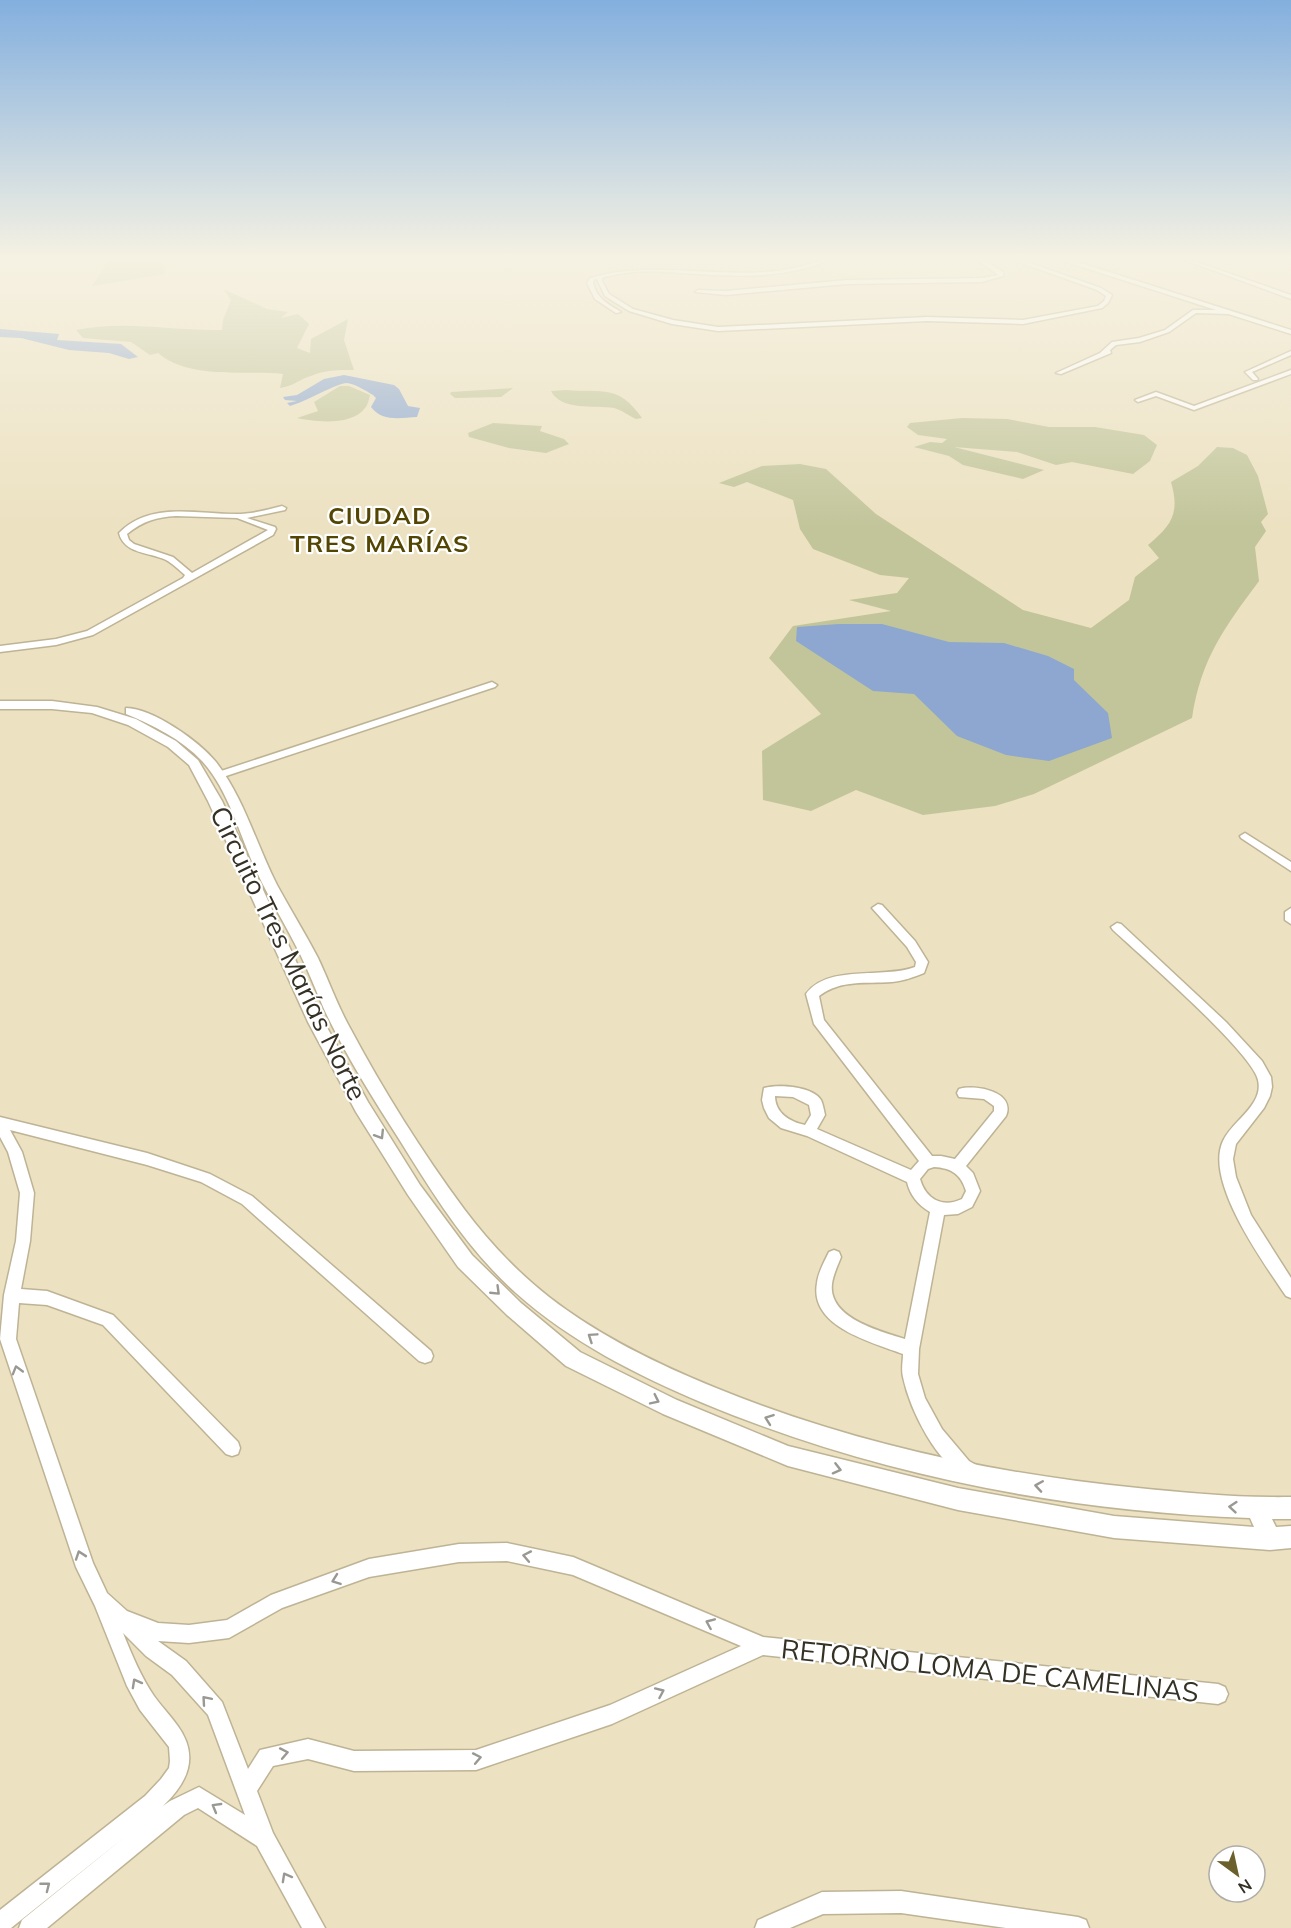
<svg xmlns="http://www.w3.org/2000/svg" width="1291" height="1928" font-family="Mulish,sans-serif">
	<rect width="100%" height="100%" fill="#ece1c1"/>
	<path fill="#c2c59a" d="M111 258H161L165 274 92 286Z
		M223 289 267 309 288 312 281 318 298 314 309 324 297 348 310 353 311 339 348 319 344 340 354 370C339 370 324 370 311 376 298 380 294 386 280 388L283 374C245 370 190 380 158 353L150 355 131 342 83 338 76 330C125 320 172 331 222 330L223 320 231 300Z
		M340 386H349L370 395C369 399 368 405 365 408 352 426 315 422 297 418L318 411 314 402Z
		M513 388 501 397 455 398 450 394 451 392Z
		M566 390C604 393 618 384 642 418L636 419C629 416 622 410 614 408 595 405 561 411 551 391Z
		M962 418 1007 419 1049 427H1095L1144 435 1157 445 1150 461 1133 474 1072 462 1056 465 1017 452 954 447 1044 470 1023 479 963 465 949 456 914 447 930 442 942 443 947 439 918 435 907 427 910 423Z
		M493 423 542 426 540 431 564 439 569 444 546 453 509 448 469 437 468 433Z
		M1217 447 1233 448 1247 455 1258 476 1268 514 1261 522 1266 531 1255 547 1259 581C1224 628 1201 659 1192 718L1034 794 995 806 923 815 856 790 811 811 763 800 762 751 821 714 769 658 793 626 891 611 849 600 897 593 909 578 880 575 813 549 800 529 793 500 747 482 734 487 719 483 762 466 800 464 826 469 876 514 1023 610 1091 628 1129 600 1135 577 1159 558 1148 545C1172 525 1180 513 1171 482L1198 466Z"/>
	<path fill="#8da7d0" d="M0 329 59 334 57 340 121 344 138 357 129 359 109 353 69 350 21 338 0 337Z
		M344 375 394 385 399 389 408 406 420 408 417 417C400 418 382 422 371 407L376 398 373 395C366 391 356 384 347 383 337 383 305 402 290 406L287 403 297 401 285 400 283 397 297 395 324 379Z
		M839 624H882L949 642 1004 643 1048 656 1074 669V680L1108 713 1112 738 1049 761 1006 755 957 736 914 694 873 691 796 641 797 627Z"/>
	<g fill="none" stroke-linecap="round" stroke-linejoin="round">
		<defs>
			<path id="minor" d="M825 258H833C792 278 744 277 698 274 666 272 634 268 602 278V281L609 294 633 309 673 320 718 327 927 317 1023 320 1098 306 1104 301 1106 296 1097 290 1008 258H1016L1101 288 1112 295 1108 303 1102 308 1023 324 927 321 718 331 672 324 629 311 605 296 597 279 594 280 593 283C597 299 608 304 621 312L616 313 595 299 587 283 590 278C667 255 751 291 825 258Z
				M975 258H981L1003 272V276L982 282 847 284 726 295 695 292 698 290 726 291 847 280 982 278 998 275Z
				M1163 258H1193L1191 260 1291 295V299L1185 260Z
				M1193 310H1228L1231 312 1228 314 1196 313 1169 332 1140 342 1116 345 1110 350 1111 353 1061 374 1056 373 1100 353 1112 342 1139 338 1165 330Z
				M1291 351V355L1252 372 1258 379 1257 380H1253L1245 372Z
				M1291 370V374L1194 410 1156 396 1138 402 1135 400 1156 392 1194 406Z
				M282 506 286 508 285 510 247 518 275 527 276 529 273 535 93 635 56 645 0 652V646L56 639 87 631 183 578 185 575C179 570 172 563 166 560 149 552 124 554 119 533 150 501 196 514 236 514 252 514 267 510 282 506ZM176 516 237 518 268 530 192 573 173 557 134 544 129 540 127 534C143 521 157 517 176 516Z
				M492 682 497 685 495 687 223 777H215L214 775 215 773Z
				M1245 833 1291 862V871L1241 838 1240 836Z
				M878 904 882 905 915 941 928 962 924 973C914 977 903 981 892 982 865 984 842 979 819 996L824 1020 932 1156H941L955 1159 994 1111V1106L984 1099 959 1097 957 1093 959 1089C976 1084 1016 1092 1006 1116L966 1166 973 1173 980 1191 972 1207 958 1214 944 1215 919 1349 918 1374 925 1398 942 1429 969 1461 976 1465 978 1471 976 1477 970 1479C937 1466 910 1410 903 1377 901 1369 903 1361 903 1354 872 1342 809 1327 817 1283 818 1273 824 1262 829 1252L834 1250 839 1252 841 1257C838 1265 833 1275 832 1284 828 1318 880 1331 905 1339L930 1212C918 1205 910 1195 907 1182L807 1136 781 1128 769 1118 764 1108 762 1100 764 1088C779 1084 812 1086 821 1100 823 1104 824 1111 825 1115L817 1129 911 1170 919 1161 814 1024 806 994C827 964 883 979 915 967L916 962 907 947 872 908ZM775 1096 793 1097 809 1105 811 1115 805 1125C790 1122 775 1113 775 1096ZM934 1167C951 1168 961 1174 966 1191L962 1199C943 1208 926 1200 920 1179L928 1169Z
				M1291 908V924L1285 920V912Z
				M1117 923 1121 924 1226 1022 1262 1061 1271 1077 1272 1087 1270 1096 1264 1108 1236 1144 1233 1159 1236 1177 1251 1215 1291 1278V1298L1286 1296C1263 1262 1204 1181 1223 1141 1233 1120 1264 1105 1258 1080 1252 1052 1139 954 1113 930L1111 927Z
				M0 1117 147 1153 210 1174 252 1196 431 1351 433 1356 431 1361 425 1363 419 1361 242 1204 201 1182 147 1165 10 1130 22 1152 34 1193 30 1241 21 1289 47 1291 113 1315 238 1442 240 1448 238 1454 232 1456 226 1454 103 1325 47 1305 19 1303 16 1339 93 1563 107 1593 127 1611 158 1623 189 1625 227 1620 271 1595 369 1559 459 1544 507 1543 573 1557 763 1637 1218 1684 1225 1687 1228 1694 1225 1701 1218 1704 763 1655 612 1724 476 1770 354 1771 308 1759 273 1766 257 1791 273 1833 325 1928H302L257 1846 198 1808 184 1815 47 1928H19L22 1920 126 1836 11 1928H0V1910L145 1796 161 1779 169 1768 170 1761 169 1747 140 1710 127 1686 95 1606 76 1567 0 1339 4 1295 16 1241 20 1193 8 1152 0 1137ZM507 1561 573 1575 741 1646 610 1705 476 1750 354 1751 308 1739 260 1750 248 1769 222 1702 186 1661 158 1641 189 1643 229 1638 282 1608 369 1577 459 1562ZM123 1633 146 1656 172 1675 208 1715 245 1815 199 1787 170 1801 163 1806C188 1782 200 1756 177 1725 170 1715 161 1706 154 1696 141 1677 132 1655 123 1633Z
				M901 1891 1078 1917 1086 1920 1089 1928H1006L901 1913 823 1914 790 1928H755L758 1920 822 1892Z"/>
			<path id="tertiary" d="M1054 258H1065L1291 330V334Z
				M0 701H52L97 707 136 719 176 741 198 760 222 801 324 1022 368 1102 420 1185 472 1255 521 1303 580 1352 677 1400 788 1446 958 1488 1114 1516 1254 1527 1250 1518C1063 1511 876 1475 703 1403 637 1375 571 1342 516 1293 467 1249 433 1194 399 1139 372 1097 345 1054 324 1009 316 991 309 972 300 954 286 925 268 897 255 868 239 833 228 789 202 761 181 739 153 725 126 714V708C152 708 199 741 216 762 244 798 256 844 277 885 290 909 305 933 318 958 329 981 337 1005 350 1028 383 1090 422 1152 464 1209 488 1241 516 1271 549 1297 599 1336 657 1364 716 1388 851 1443 994 1474 1138 1488 1189 1493 1240 1498 1291 1497V1519H1272L1276 1527 1291 1526V1548L1270 1550 1114 1538 958 1510 788 1466 663 1414 566 1366 507 1315 458 1267 408 1195 356 1112 308 1022 208 801 189 765 168 747 128 725 92 713 52 709H0Z"/>
		</defs>
		<use href="#minor" stroke="#beb395" stroke-width="3"/>
		<use href="#tertiary" stroke="#beb395" stroke-width="3"/>
		<use href="#minor" fill="#fff" fill-rule="evenodd"/>
		<use href="#tertiary" fill="#fff" fill-rule="evenodd"/>
	</g>
	<defs><path id="oneway-chevron" d="M-2-3.5L2.5 0L-2 3.5" fill="none" stroke-width="1.6" stroke-linecap="round" stroke-linejoin="round" transform="scale(1.5)"/></defs>
	<g stroke="#9a9892">
		<use href="#oneway-chevron" transform="translate(380 1135) rotate(58)"/>
		<use href="#oneway-chevron" transform="translate(496 1291) rotate(44)"/>
		<use href="#oneway-chevron" transform="translate(592 1337) rotate(-146)"/>
		<use href="#oneway-chevron" transform="translate(17 1370) rotate(-106)"/>
		<use href="#oneway-chevron" transform="translate(655 1400) rotate(26)"/>
		<use href="#oneway-chevron" transform="translate(769 1419) rotate(-160)"/>
		<use href="#oneway-chevron" transform="translate(837 1469) rotate(14)"/>
		<use href="#oneway-chevron" transform="translate(1039 1486) rotate(-171)"/>
		<use href="#oneway-chevron" transform="translate(1233 1507) rotate(-175)"/>
		<use href="#oneway-chevron" transform="translate(80 1555) rotate(-109)"/>
		<use href="#oneway-chevron" transform="translate(527 1556) rotate(-169)"/>
		<use href="#oneway-chevron" transform="translate(336 1580) rotate(160)"/>
		<use href="#oneway-chevron" transform="translate(710 1623) rotate(-157)"/>
		<use href="#oneway-chevron" transform="translate(136 1683) rotate(-119)"/>
		<use href="#oneway-chevron" transform="translate(660 1692) rotate(-24)"/>
		<use href="#oneway-chevron" transform="translate(206 1700) rotate(-131)"/>
		<use href="#oneway-chevron" transform="translate(284 1753) rotate(-11)"/>
		<use href="#oneway-chevron" transform="translate(477 1758) rotate(-11)"/>
		<use href="#oneway-chevron" transform="translate(216 1807) rotate(-150)"/>
		<use href="#oneway-chevron" transform="translate(286 1877) rotate(-119)"/>
		<use href="#oneway-chevron" transform="translate(46 1886) rotate(-38)"/>
	</g>
	<linearGradient id="sky" x2="0" y2="1"><stop stop-color="#83afde"/><stop offset="0.49" stop-color="#f6f2e3"/><stop offset="1" stop-color="#f6f2e3" stop-opacity="0"/></linearGradient>
	<rect width="1291" height="528" fill="url(#sky)"/>
	<g text-anchor="middle" dominant-baseline="central" stroke-width="4.5" stroke-linejoin="round" paint-order="stroke">
		<g font-size="24" font-weight="bold" letter-spacing="1.5" fill="#534502" stroke="#fff">
			<text x="380" y="515">CIUDAD<tspan x="380" dy="28">TRES MARÍAS</tspan></text>
		</g>
		<g font-size="27" fill="#353125" stroke="#fff">
			<text transform="translate(289 953) rotate(64)">Circuito Tres Marías Norte</text>
			<text transform="translate(990 1670) rotate(6)">RETORNO LOMA DE CAMELINAS</text>
		</g>
	</g>
	<g transform="translate(1237 1874) rotate(147)"><circle r="28" fill="#ffffff" stroke="#aeada8" stroke-width="1.5"/>
	<path d="M0-4.5L10 22L0 15L-10 22Z" fill="#6b5f2c"/>
	<text y="-9" font-size="16" font-weight="bold" text-anchor="middle" fill="#353125">N</text>
	</g>
</svg>
